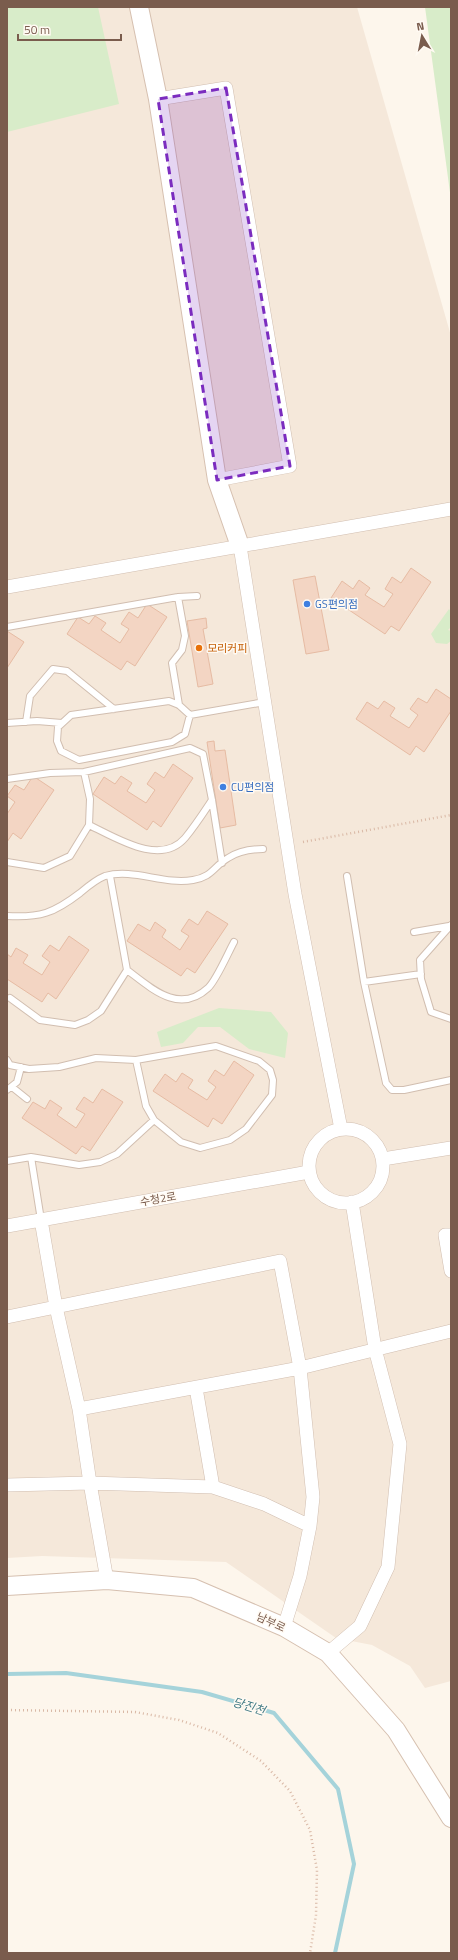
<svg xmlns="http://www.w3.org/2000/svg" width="458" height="1960" font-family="'Titillium Web','Noto Sans KR',sans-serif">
	<rect width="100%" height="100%" fill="#fdf6ec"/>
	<path fill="#f5e8da" d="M7 7H357L451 336V1681L425 1688 410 1666 372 1645 336 1638 226 1562 42 1556 7 1558Z"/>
	<path fill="#d8ecc9" d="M7 7H98L119 104 7 132Z
		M425 7H451V200Z
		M449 609 451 612V627L448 630 451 631V641L447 644 436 643 431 634Z
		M219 1008 271 1012 288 1033 285 1058 249 1049 220 1027H198L183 1043 161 1047 157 1032Z"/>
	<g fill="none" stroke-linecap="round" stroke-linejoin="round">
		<path stroke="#a5d3da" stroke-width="4" d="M7 1674 66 1673 202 1692 274 1713 338 1789 354 1864 335 1953"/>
	</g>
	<path fill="#f3d5c3" stroke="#e6bba3" d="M411 568 431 582 399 631 391 626 385 634 331 598 342 581 353 589 359 580 370 588 365 595 384 607 393 594 385 589 392 577 401 583Z
		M315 576 329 650 306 654 293 580Z
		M147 604 167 617 135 666 127 661 121 670 67 634 78 617 89 624 95 616 106 623 101 630 120 643 129 629 121 624 129 612 138 618Z
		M206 618 207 628 203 629 213 684 198 687 187 621Z
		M7 631 24 642 7 668Z
		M436 689 451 699V711L424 752 416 746 410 755 356 719 367 702 378 709 384 701 395 708 390 716 409 728 418 715 410 709 418 698 427 703Z
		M214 741 215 751 225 750 236 825 220 828 207 742Z
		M173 764 193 778 161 827 153 821 147 830 93 794 104 777 115 784 121 776 132 783 127 791 146 803 155 790 147 784 155 772 164 778Z
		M33 776 54 790 21 839 13 833 7 842V814L15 802 7 796 15 785 24 790Z
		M207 911 228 924 195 973 187 968 181 976 127 941 138 924 150 931 155 922 166 930 162 937 180 950 189 936 181 931 189 919 198 925Z
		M69 936 89 950 56 999 48 993 42 1002 7 979V954L11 957 16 948 28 955 23 963 42 975 50 962 42 956 50 945 59 951Z
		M234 1061 254 1075 222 1124 213 1118 208 1127 153 1091 165 1074 176 1082 182 1073 193 1080 188 1088 207 1100 216 1087 208 1081 215 1070 224 1076Z
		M102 1089 123 1102 90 1151 82 1146 76 1154 22 1118 33 1102 45 1109 50 1100 62 1108 57 1115 76 1128 85 1114 76 1109 84 1097 93 1103Z"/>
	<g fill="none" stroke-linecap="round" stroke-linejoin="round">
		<defs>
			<path id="lane" d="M178 597 185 636 182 650 172 663 179 705
				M7 627 178 597 197 596
				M169 701 179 705 190 715 185 734 172 742 79 760 61 751 57 741 58 727 71 715Z
				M190 715 265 702
				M26 722 30 696 53 669 67 671 114 709
				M7 723 37 721 62 723
				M7 779 50 773 84 772 190 748 203 754 212 800 222 863
				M89 825C115 837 160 867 185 838 195 826 204 812 212 800
				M7 862 44 868 70 856 89 825 90 799 84 772
				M110 876 127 970C151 988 179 1015 208 988 216 981 228 953 234 942
				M347 876 364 982 386 1083 392 1090H404L451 1080
				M7 916C40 918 54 913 80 893 87 887 97 879 105 876 134 868 163 885 193 880 212 877 213 867 228 858 237 852 251 849 263 849
				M451 925 420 960 421 979 431 1012 451 1019
				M414 932 449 926
				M364 982 421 974
				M10 998 40 1020 75 1025 88 1020 101 1011 127 970
				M7 1060 10 1065 29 1069 59 1067 96 1058 136 1060 216 1046 259 1061 270 1070 273 1080 272 1095 246 1129 230 1140 200 1148 181 1142 154 1120 146 1106 136 1060
				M12 1087 27 1099
				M7 1090 17 1082 21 1067
				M31 1157 41 1220
				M7 1161 31 1157 79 1165 100 1162 117 1154 154 1120"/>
			<path id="street" d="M158 99 226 88 290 466 217 480
				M240 546 295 894 341 1129
				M7 587 451 509
				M309 1166a37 37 0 1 1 74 0a37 37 0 1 1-74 0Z
				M383 1159 451 1148
				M41 1220 56 1307 79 1409 90 1483 107 1580
				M7 1226 309 1172
				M451 1235H445L451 1271
				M7 1317 280 1261 300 1368 313 1497 310 1526 264 1504 213 1487 90 1483 7 1485
				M196 1388 213 1487
				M79 1409 300 1368 451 1331
				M284 1627 300 1576 310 1526
				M328 1653 360 1626 388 1567 400 1444 375 1349 352 1202"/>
			<path id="secondary" d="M139 7 158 99 217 480 240 546
				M7 1586 107 1580 193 1588 284 1627 328 1653 396 1730 451 1818"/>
		</defs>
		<use href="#lane" stroke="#d1beb0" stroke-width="8"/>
		<use href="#street" stroke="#d1beb0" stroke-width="14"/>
		<use href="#secondary" stroke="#d6c0b0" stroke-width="20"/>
		<path stroke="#d9b8a5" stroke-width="2.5" stroke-dasharray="1 3" stroke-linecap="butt" d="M303 842 451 815
			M7 1710 135 1712 179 1720 218 1733 261 1761 290 1791 310 1830 317 1870 316 1915 310 1953"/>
		<use href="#lane" stroke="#fff" stroke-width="6"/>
		<use href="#street" stroke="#fff" stroke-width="13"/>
		<use href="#secondary" stroke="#fff" stroke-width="18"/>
	</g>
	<path fill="#7b2cbf" fill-opacity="0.2" stroke="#7b2cbf" stroke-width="3" stroke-dasharray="8 5" stroke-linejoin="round" d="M226 88 290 466 217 480 158 99Z"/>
	<g fill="#3f7fe0" stroke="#fffaf3" stroke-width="1.5">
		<circle cx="307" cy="604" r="4"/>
		<circle cx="223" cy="787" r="4"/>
	</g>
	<circle fill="#e8710a" stroke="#fffaf3" stroke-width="1.5" cx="199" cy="648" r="4"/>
	<g text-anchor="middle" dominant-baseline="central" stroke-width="3" stroke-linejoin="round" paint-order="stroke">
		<g font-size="11" fill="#366cbe" stroke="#fffaf3" text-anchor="start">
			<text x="315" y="604">GS편의점</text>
			<text x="231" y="787">CU편의점</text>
		</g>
		<g font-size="11" fill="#c56008" stroke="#fffaf3" text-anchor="start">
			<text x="207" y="648">모리커피</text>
		</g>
		<g font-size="11" fill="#7a5c4d" stroke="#fffaf3">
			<text transform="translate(158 1199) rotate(-10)">수청2로</text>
			<text transform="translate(271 1622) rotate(25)">남부로</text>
		</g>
		<g font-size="12" font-style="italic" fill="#437c86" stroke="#fffaf3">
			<text transform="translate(249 1706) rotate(17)">당진천</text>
		</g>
	</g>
	<rect width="458" height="1960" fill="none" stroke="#7a5c4d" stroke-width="16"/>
	<g transform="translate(422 36) rotate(350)" stroke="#fffaf3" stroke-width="3" paint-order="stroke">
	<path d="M0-3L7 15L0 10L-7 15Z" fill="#7a5c4d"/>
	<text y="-6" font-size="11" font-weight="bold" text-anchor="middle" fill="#7a5c4d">N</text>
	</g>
	<path d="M18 34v6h103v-6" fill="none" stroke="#7a5c4d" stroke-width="2"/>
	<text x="24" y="34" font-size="12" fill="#7a5c4d" stroke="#fffaf3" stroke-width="3" paint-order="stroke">50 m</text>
</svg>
